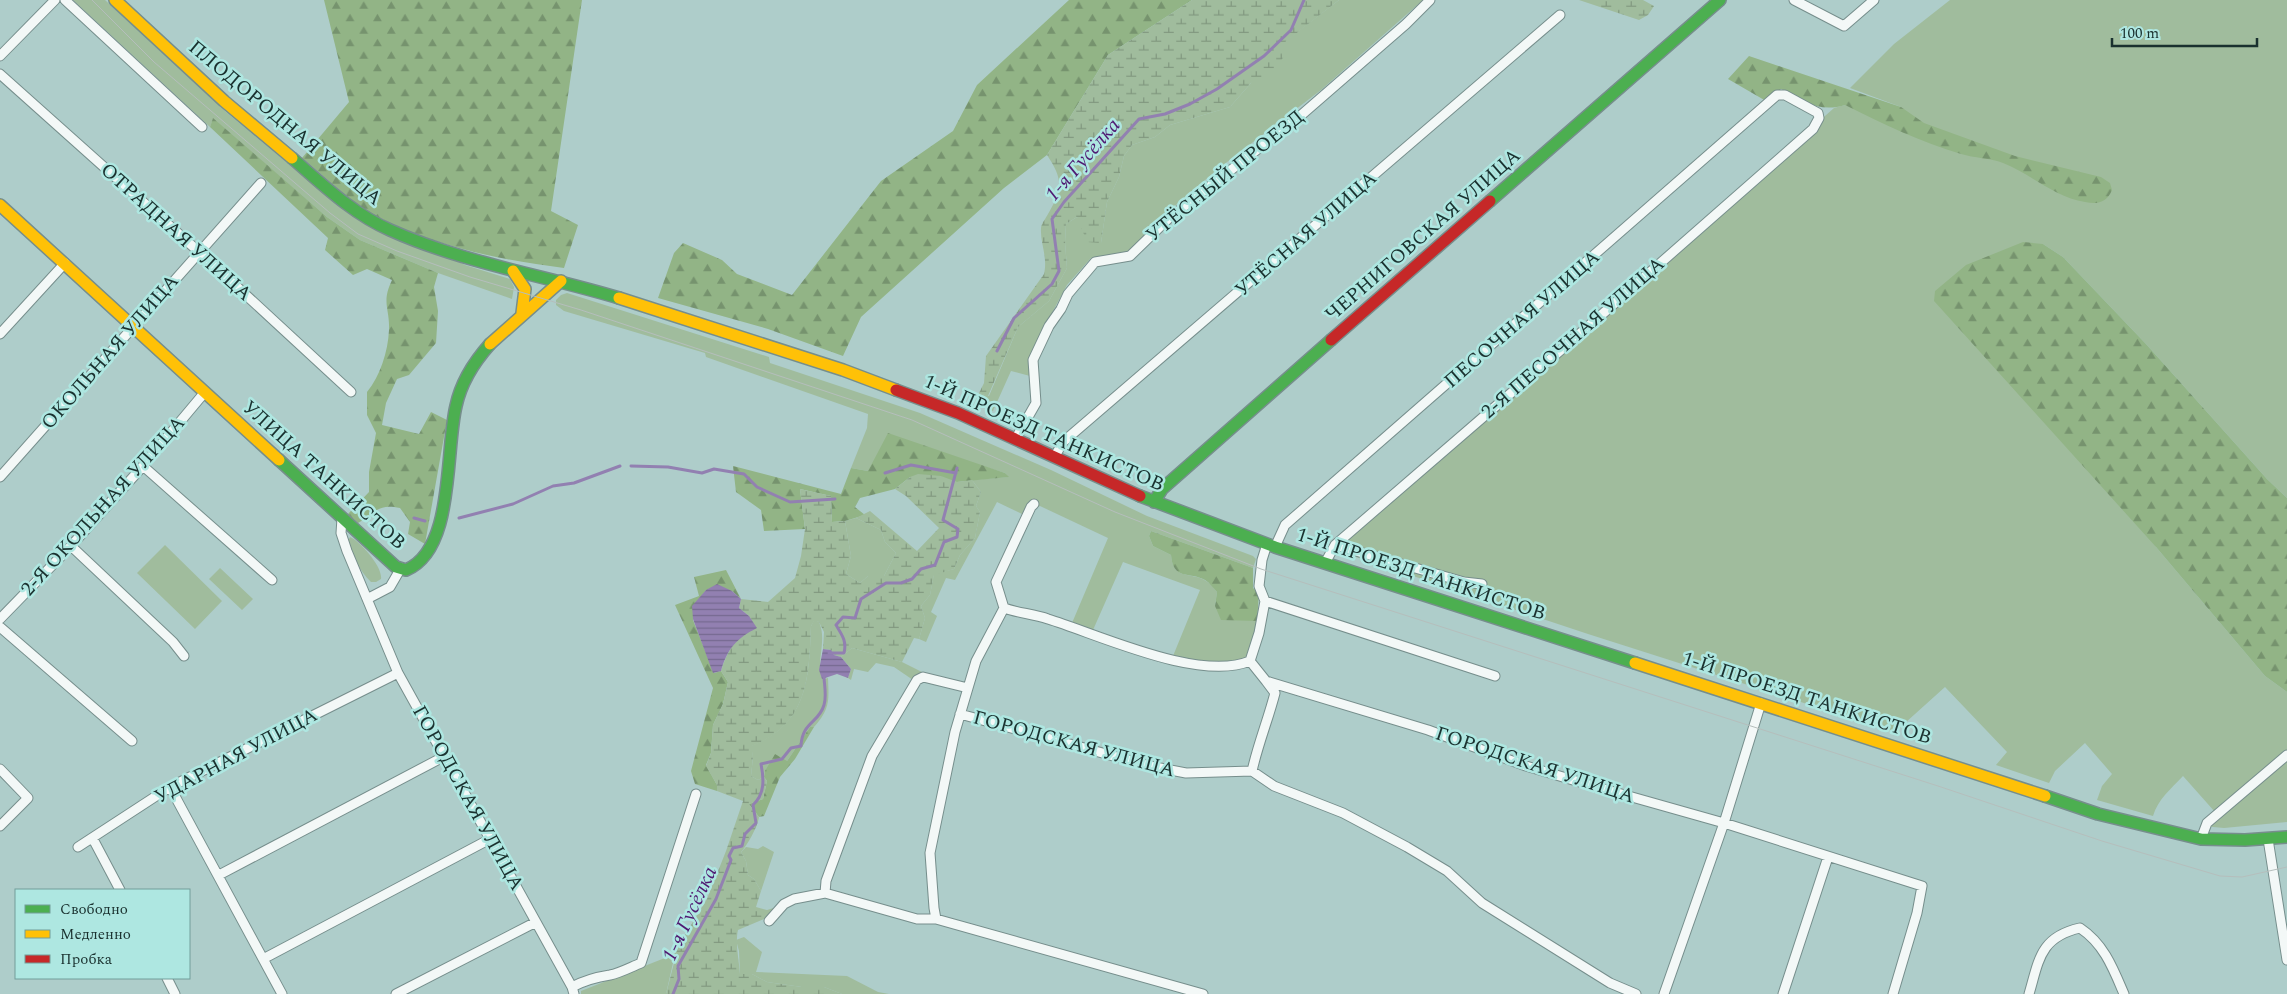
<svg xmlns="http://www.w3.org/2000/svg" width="2287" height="994" font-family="Spectral,serif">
	<defs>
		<pattern id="forest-firs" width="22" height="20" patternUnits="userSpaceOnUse" patternTransform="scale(1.25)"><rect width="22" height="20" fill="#92b486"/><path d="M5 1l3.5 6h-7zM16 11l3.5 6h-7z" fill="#76936e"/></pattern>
		<pattern id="wetland-marsh" width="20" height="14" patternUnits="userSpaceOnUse" patternTransform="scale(1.25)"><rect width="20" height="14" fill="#a0bc9d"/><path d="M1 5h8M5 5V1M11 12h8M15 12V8" fill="none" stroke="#829980"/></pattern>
		<pattern id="water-rules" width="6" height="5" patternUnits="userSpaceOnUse" patternTransform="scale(1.25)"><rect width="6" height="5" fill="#9280b1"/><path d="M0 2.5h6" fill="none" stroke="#766990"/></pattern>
	</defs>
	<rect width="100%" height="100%" fill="#aecdca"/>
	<path fill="#a0bc9d" d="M73 0H105L226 112 336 203 465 265 510 279 514 287 512 299 438 273 360 240 327 217 213 119 210 127Z
		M1339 0H1423L1321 90 1218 169 1163 216 1128 252 1091 258 1067 285 1046 324 1030 376 1011 371 993 411 977 404 979 393 989 396 1018 327 1049 301 1067 268 1065 242 1066 224 1077 217 1101 243 1107 202 1119 177 1124 156 1132 145 1155 137 1170 125 1230 107 1251 83 1279 46Z
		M1950 0H2287V498L2267 479 2146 344 2063 257 2043 244 2156 547 2265 676 2287 692V822L2224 828 2202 826 2215 812 2183 776C2171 789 2158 799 2153 816L2097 800 2102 786 2112 774 2085 743 2055 771 2049 783 1996 765 2007 752 1945 687 1895 732 1588 634 1335 550 1834 108 1845 105 1901 107 1850 88 1894 44Z
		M567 293 769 357 770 363 920 413 1051 470 1147 516 1253 556 1256 559 1253 568 1151 531 1149 536 1153 546 1171 555C1173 581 1190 571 1206 581 1210 583 1214 588 1217 592L1215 606 1257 621C1256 633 1253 658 1239 663 1224 669 1189 660 1173 656L1200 590 1123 562 1093 630 1072 623 1108 538 1040 506 1022 514 997 502 955 580 946 578 931 612 937 616 926 642 919 639 925 618 921 606 930 595 934 574 954 569 960 555 975 538 980 512 976 506 981 492 972 480 1008 477 1005 473 973 463 868 471 851 468 867 428 868 414 706 357 705 353 564 311 556 305V300L561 295Z
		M856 518 881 530 885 542 896 553 884 576H868L860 583 846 574 851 556 845 521Z
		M350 537C360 541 383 567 381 579L376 582H371C359 570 353 556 348 541Z
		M165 545 222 601 195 629 137 573Z
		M220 568 253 599 242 610 209 579Z
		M814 620 819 622C828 642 814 662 824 679L828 678C829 701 830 709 814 727H810L787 761 765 771 764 777 758 780 751 776 753 757 751 746C808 724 809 678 811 626Z
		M852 648 902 662 924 673 917 675 913 680 894 667 876 663 868 672 854 669 851 680 848 678 851 669 841 657Z
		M763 846 774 852 761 891 754 879 748 875 746 861 741 852 746 847 758 849Z
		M744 937 762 952 756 972 847 976 878 992 889 994H842L824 987H802L767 982 752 974H740L739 951 736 940Z
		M675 954 666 994H581V991Z"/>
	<path fill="url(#forest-firs)" d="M324 0H582L551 211 578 225 564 268C499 260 433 246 374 215 352 203 322 174 302 158L349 102Z
		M1069 0H1192L1108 55 1047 155 1004 188 861 317 843 356 768 329 658 298 674 253 683 243 722 260 737 274 792 295 881 181 953 131 977 85Z
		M1749 56 1901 107 1924 123 2015 156 2101 177 2110 183 2112 190C2107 202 2098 205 2085 202 2054 197 2031 174 2003 163 1990 158 1974 158 1961 154 1921 142 1883 124 1845 105 1820 113 1802 101 1781 89L1766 101 1728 79Z
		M213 118 327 217 360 240 438 273 434 287 438 311 436 343 409 375 397 379 386 403 382 425 419 434 431 412 447 420 425 544 408 534 410 522 400 508C377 503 376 513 358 523L348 514 369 492V472L376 433 367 415V392C380 376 388 352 389 330 390 308 381 303 392 280L367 269 353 275 325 250 328 238 210 127Z
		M2023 242 2043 244 2063 257 2146 344 2267 479 2287 498V692L2265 676 2156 547 1934 301 1935 291 1966 265Z
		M888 433 1005 473 1009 477 957 482 910 477 895 489 860 498 855 507 865 515 845 521 832 522 831 496 800 489 805 529 764 531 761 510 736 492 733 466 841 494 851 468 868 471Z
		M1151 531 1253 568V588L1259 593 1257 621 1221 620 1215 606 1217 592C1213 588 1210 583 1205 580 1189 571 1173 581 1171 555L1153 546 1149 536Z
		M726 570 741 599 732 591 706 590 699 600 693 620 714 673 721 671 728 682 723 704 713 725 711 753 706 765 717 785V791L695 784 691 771 713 688 675 605 699 596 694 577Z
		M810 727H814L795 759 780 777 764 816 759 817 749 804 763 799 767 781 764 777 765 771 775 754 787 761Z"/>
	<path fill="url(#wetland-marsh)" d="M1192 0H1339L1280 46 1285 55 1267 80 1251 83 1230 107 1170 125 1155 137 1132 145 1124 156 1119 177 1107 202 1101 243 1087 242 1077 217 1066 224 1065 242 1067 268 1049 301 1018 327 988 396 979 393 984 383 986 356 1044 274C1048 256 1040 244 1041 228 1041 224 1046 218 1048 214 1063 189 1063 179 1047 155L1108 55Z
		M1579 0H1643L1654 6 1648 15 1639 20Z
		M918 474 941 476 957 482 972 480 981 492 976 506 980 512 975 538 960 555 954 569 934 575 930 595 921 606 925 618 919 639 914 638 902 662 852 648 841 657 834 655 831 650 823 649 824 632 819 622 814 621 811 626C809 678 808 724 752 746L753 757 751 776 758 780 764 777 767 781 763 799 749 804 759 817C758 826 747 846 741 852L746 861 748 875 754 879 761 891 756 907 767 910 777 907 771 916 738 930C735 943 739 960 740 974H752L767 982 802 987H824L842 994H666L674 963 675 951 707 899 726 851 743 801 717 791V785L706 766 711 753 713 725 723 704 728 682 721 671C726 652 740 635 749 616L739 608 741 599 768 602 795 578 801 556 805 529 800 489 831 496 832 522 845 521 851 556 846 574 860 583 868 576H884L896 553 885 542 881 530 856 518 870 511 917 551 939 528 906 496 895 489 910 477Z"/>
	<path fill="url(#water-rules)" d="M717 584 732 591 741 599 739 608 749 616 757 628C737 638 727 649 721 671L713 673 693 619 692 606 706 590Z
		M823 649 831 650 834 655 841 657 851 669 848 678 837 674 822 679 819 670Z"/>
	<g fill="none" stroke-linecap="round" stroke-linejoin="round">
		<path stroke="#9280b1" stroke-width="3" d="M997 351 1014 318 1052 284 1059 271 1052 219 1064 202 1139 119 1165 114 1190 104 1217 89 1264 56 1291 30 1304 0
			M631 466 668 467 702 473 714 469 744 474 757 487 790 502 835 499
			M885 473 911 465 956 473
			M414 518 425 521
			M459 518 513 504 553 486 574 483 620 466
			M829 653H844C847 641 842 635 836 625L843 617 855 618 861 599 886 583H901L912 579 921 569 935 565 944 542 957 537 958 529 943 520 957 468
			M673 994 679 979 678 966 716 899 731 860 729 856 733 848 742 846 745 834 756 823 753 805C765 794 764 779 761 764L782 759 791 748 801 746C802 722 819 723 824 705 827 696 824 684 824 676"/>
		<defs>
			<path id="street" d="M65 0 202 127
				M1794 0 1844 26 1874 0
				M0 56 55 0
				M0 74 208 260 351 392
				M0 334 65 263
				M1016 438 1036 403 1033 360 1049 326 1061 309 1068 294 1095 262 1130 256 1168 219 1299 117 1406 24 1430 0
				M1055 456 1063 442 1560 15
				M143 466 272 580
				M0 477 261 183
				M1034 504 1031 507 996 582 1004 608C1018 613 1034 614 1048 619 1100 635 1199 682 1250 661L1259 633 1265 601 1259 586 1262 560 1267 544
				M342 518 341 533 347 551 398 673 572 987 574 994
				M1335 545 1464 582 1482 584
				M71 546 173 642 184 656
				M1275 547 1285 525 1777 95H1785L1818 113 1819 118 1813 129 1591 324 1335 545 1325 563
				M367 599 390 587 401 568
				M1265 601 1495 676
				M0 619 71 546 143 466 205 392
				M0 627 132 741
				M1250 661 1266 681 1428 730 1526 766 1593 786 1724 823 1922 886 1917 913 1893 994
				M960 714 1150 766 1186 773 1252 771 1274 786 1343 813 1407 847 1447 871 1482 903 1610 983 1636 994
				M0 769 28 798 0 826
				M1252 771C1258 744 1268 720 1275 693L1266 681
				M170 787 282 994
				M93 839 120 890
				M2201 839 2207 823 2287 755
				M2268 839 2287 960
				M78 847 170 787 398 673
				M219 875 445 756
				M825 893 826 881 872 756 917 680 923 677 968 688
				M936 919 934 908 930 853 955 732 976 661 1004 608
				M769 921 784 904 794 899 825 893 917 919H936L1203 994
				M263 959 490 839
				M167 978 175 994
				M572 987C585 980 597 977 610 975 620 973 631 967 641 963L696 794
				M396 994 536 922
				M1664 994 1724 823 1761 703
				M1783 994 1828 857
				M2029 994C2039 960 2040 937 2080 928 2104 944 2113 968 2124 994"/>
			<path id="fast" d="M292 158C322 184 353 214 390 230 463 263 543 275 619 298
				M1490 201 1720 0
				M279 460 396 567 406 570C455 550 445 451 456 406 461 382 474 362 490 344
				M1140 496 1275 547 1635 663
				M1154 502 1162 489 1331 340
				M2045 796 2098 814 2201 839 2245 840 2287 837"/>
			<path id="slow" d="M115 0 224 101 292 158
				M0 205 279 460
				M513 271 525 289 522 313
				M619 298 843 370 896 390
				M490 344 561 281
				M1635 663 2045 796"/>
			<path id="jam" d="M1331 340 1490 201
				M896 390 958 413 1140 496"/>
		</defs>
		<use href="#street" stroke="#768e8c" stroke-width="11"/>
		<use href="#fast" stroke="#768e8c" stroke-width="14"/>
		<use href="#slow" stroke="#768e8c" stroke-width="14"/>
		<use href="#jam" stroke="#768e8c" stroke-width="14"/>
		<use href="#street" stroke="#f3f8f7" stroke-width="9"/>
		<use href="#fast" stroke="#4caf50" stroke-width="11"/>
		<use href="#slow" stroke="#ffc107" stroke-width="11"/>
		<use href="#jam" stroke="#c62828" stroke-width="11"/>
		<path stroke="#b5bebc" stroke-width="1" d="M92 0 154 62 330 213 358 234 397 251 470 277 581 310 912 420 1115 512 1261 569 1938 786 2102 841 2220 876 2242 877 2287 867"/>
	</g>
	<g text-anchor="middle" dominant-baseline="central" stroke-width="5" stroke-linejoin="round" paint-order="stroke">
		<g font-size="20" fill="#1a312f" stroke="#aee7e1">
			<text transform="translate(285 123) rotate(40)">ПЛОДОРОДНАЯ УЛИЦА</text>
			<text transform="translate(1225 176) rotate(-39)">УТЁСНЫЙ ПРОЕЗД</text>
			<text transform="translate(176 232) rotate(42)">ОТРАДНАЯ УЛИЦА</text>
			<text transform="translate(1306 234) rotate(-41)">УТЁСНАЯ УЛИЦА</text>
			<text transform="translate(1423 235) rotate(-41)">ЧЕРНИГОВСКАЯ УЛИЦА</text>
			<text transform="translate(1522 319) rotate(-41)">ПЕСОЧНАЯ УЛИЦА</text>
			<text transform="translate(1573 338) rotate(-41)">2-Я ПЕСОЧНАЯ УЛИЦА</text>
			<text transform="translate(110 352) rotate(-49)">ОКОЛЬНАЯ УЛИЦА</text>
			<text transform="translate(1044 433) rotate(24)">1-Й ПРОЕЗД ТАНКИСТОВ</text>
			<text transform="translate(324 475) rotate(42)">УЛИЦА ТАНКИСТОВ</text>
			<text transform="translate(103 506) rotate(-48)">2-Я ОКОЛЬНАЯ УЛИЦА</text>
			<text transform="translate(1421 574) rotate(18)">1-Й ПРОЕЗД ТАНКИСТОВ</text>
			<text transform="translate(1807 698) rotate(18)">1-Й ПРОЕЗД ТАНКИСТОВ</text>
			<text transform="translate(1074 744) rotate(15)">ГОРОДСКАЯ УЛИЦА</text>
			<text transform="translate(236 756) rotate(-28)">УДАРНАЯ УЛИЦА</text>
			<text transform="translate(1535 765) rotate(18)">ГОРОДСКАЯ УЛИЦА</text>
			<text transform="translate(468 798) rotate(61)">ГОРОДСКАЯ УЛИЦА</text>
		</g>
		<g font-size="21" font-style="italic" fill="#501a72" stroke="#aee7e1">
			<text transform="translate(1083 160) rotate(-49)">1-я Гусёлка</text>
			<text transform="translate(690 914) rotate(-65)">1-я Гусёлка</text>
		</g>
	</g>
	<rect x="15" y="889" width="175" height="90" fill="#aee7e1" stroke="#739e9a"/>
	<rect x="25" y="905" width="25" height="8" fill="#4caf50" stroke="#739e9a"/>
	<text x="60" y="914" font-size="15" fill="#1a312f">Свободно</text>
	<rect x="25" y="930" width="25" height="8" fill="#ffc107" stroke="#739e9a"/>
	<text x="60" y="939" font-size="15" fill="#1a312f">Медленно</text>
	<rect x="25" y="955" width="25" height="8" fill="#c62828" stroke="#739e9a"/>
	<text x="60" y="964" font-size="15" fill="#1a312f">Пробка</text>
	<path d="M2112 38v8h145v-8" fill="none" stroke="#1a312f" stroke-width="2.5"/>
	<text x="2120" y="38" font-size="15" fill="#1a312f" stroke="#aee7e1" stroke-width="4" paint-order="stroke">100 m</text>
</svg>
